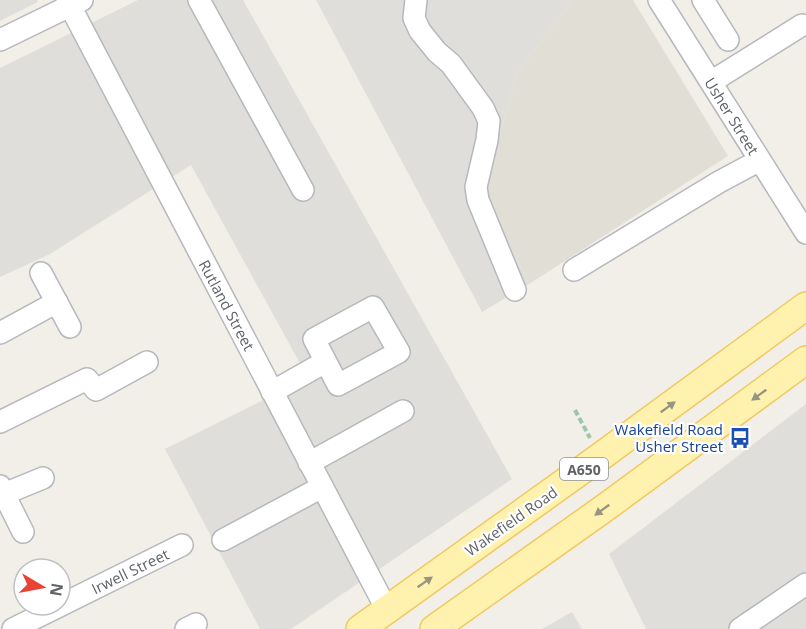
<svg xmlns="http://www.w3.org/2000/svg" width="806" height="629" font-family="'Open Sans',sans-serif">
	<rect width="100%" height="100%" fill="#f1efe8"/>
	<path fill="#e0deda" d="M0 0H37L38 2 0 21Z
		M138 0H243L512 479 291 629H260L165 449 308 378 191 165 50 254 0 277V68Z
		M316 0H572L517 73 484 193 529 284 482 312Z
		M806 404V629H646L609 554Z
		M572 612 582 629H542Z"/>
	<path fill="#e1ded6" d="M572 0H633L728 156 529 284 484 193 517 73Z"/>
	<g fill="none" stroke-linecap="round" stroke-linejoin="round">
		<defs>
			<path id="minor" d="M67 0 387 610
				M199 0 303 190
				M416 0 414 18 420 31 437 52 451 64 483 108 489 121 487 140 476 187 478 200 515 290
				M659 0 806 233
				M703 0 728 40
				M0 40 82 0
				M711 82 802 25
				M574 270 719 182 760 160
				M41 273 70 327
				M373 307 399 352 338 385 314 339Z
				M0 333 57 302
				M272 392 325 362
				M0 422 87 379 96 390 147 362
				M309 463 403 411
				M0 486 23 532
				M4 494 43 478
				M223 540 322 487
				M13 629 182 545
				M186 629 196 624
				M740 629 806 584"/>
			<path id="major" d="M360 629 600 457 806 306
				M434 629 606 507 806 360"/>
		</defs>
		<use href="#minor" stroke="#b5b8bc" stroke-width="24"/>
		<use href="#major" stroke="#f2c960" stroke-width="30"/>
		<path stroke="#9cc7a9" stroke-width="4" stroke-dasharray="6 3" stroke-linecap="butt" d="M575 410 590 438"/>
		<use href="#minor" stroke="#fff" stroke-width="21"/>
		<use href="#major" stroke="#fff2af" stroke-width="27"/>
	</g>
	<defs><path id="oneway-solid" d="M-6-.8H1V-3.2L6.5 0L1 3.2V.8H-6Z" transform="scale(1.5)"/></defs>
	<g fill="#979581">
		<use href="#oneway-solid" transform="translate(759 395) rotate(144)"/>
		<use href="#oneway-solid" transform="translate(668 407) rotate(-36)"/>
		<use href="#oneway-solid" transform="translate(602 510) rotate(144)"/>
		<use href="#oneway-solid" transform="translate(425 582) rotate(-35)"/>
	</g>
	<defs>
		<symbol id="bus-bare" viewBox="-9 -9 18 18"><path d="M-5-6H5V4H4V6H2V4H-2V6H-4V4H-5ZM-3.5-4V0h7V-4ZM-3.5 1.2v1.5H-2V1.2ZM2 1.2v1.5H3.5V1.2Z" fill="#1a4fb4" stroke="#fff" stroke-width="2.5" paint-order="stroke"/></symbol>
	</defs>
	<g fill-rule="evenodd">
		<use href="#bus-bare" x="725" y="423" width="30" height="30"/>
	</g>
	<g text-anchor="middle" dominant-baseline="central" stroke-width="4.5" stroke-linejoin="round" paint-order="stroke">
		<rect fill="#fff" stroke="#8f9295" stroke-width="1.5" x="560" y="458" width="48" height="22" rx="4.5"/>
		<g font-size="14" font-weight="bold" fill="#5f6368">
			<text x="584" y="469">A650</text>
		</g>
		<g font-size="15" fill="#5f6368" stroke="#fff">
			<text transform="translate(732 116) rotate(58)">Usher Street</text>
			<text transform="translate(227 305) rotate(62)">Rutland Street</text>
			<text transform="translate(511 521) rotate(-35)">Wakefield Road</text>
			<text transform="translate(130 571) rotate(-26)">Irwell Street</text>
		</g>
		<g font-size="15" fill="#164399" stroke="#fff" text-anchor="end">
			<text x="723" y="429">Wakefield Road<tspan x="723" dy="17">Usher Street</tspan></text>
		</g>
	</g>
	<g transform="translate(42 587) rotate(100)"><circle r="28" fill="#ffffff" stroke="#bfc1c3" stroke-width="1.5"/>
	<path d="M0-4.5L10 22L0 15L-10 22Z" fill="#ea4335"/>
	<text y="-9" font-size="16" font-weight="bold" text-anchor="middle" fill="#5f6368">N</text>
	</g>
</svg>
